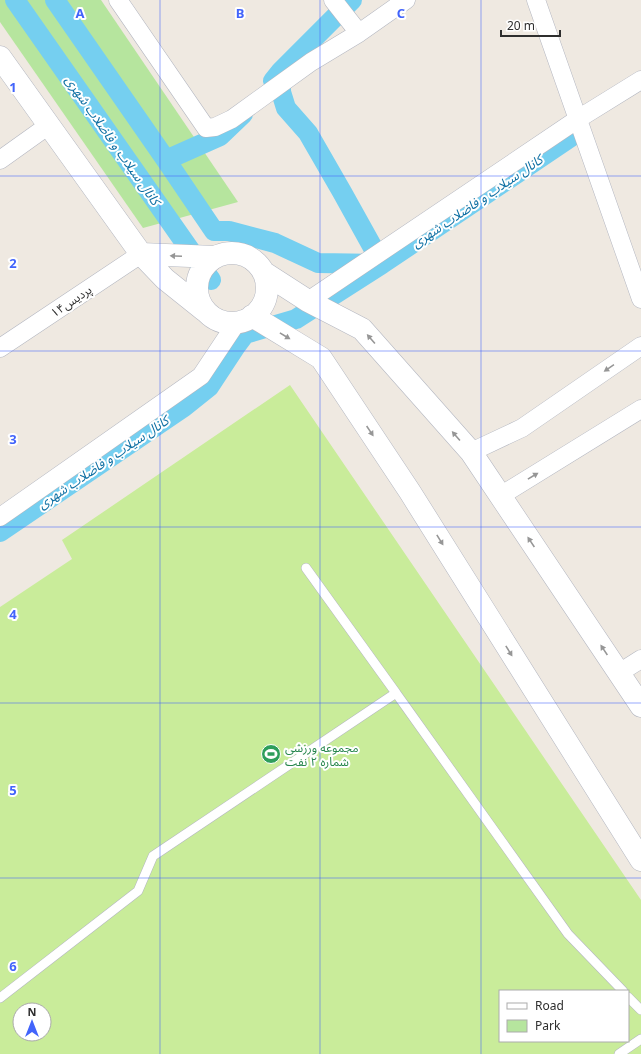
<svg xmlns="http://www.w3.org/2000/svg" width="641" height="1054" font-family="'Noto Sans','Noto Sans Arabic',sans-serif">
	<rect width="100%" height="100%" fill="#efe9e1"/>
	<path fill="#b6e59e" d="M0 0H101L238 202 143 228 0 22Z"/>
	<path fill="#c9ec9a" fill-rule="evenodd" d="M290 385 641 900V1054H0V607L72 559 62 540ZM500 991H628V1041H500ZM20 1010H44V1034H20Z"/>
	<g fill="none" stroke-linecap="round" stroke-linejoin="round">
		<path stroke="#75cff0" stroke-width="20" d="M15 0 211 280
			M55 0 166 160 214 231H229L275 243 318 263 382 264 342 192 308 133 286 108 281 92V71
			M273 81 281 71 352 0
			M166 160 220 136 243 114
			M0 532 184 407 209 387 236 346 245 334 296 319 382 264 571 137"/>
		<defs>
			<path id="lane" d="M306 568 396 693
				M628 997 641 1010
				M0 998 138 891 153 856 396 693 568 934 623 991
				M619 1054 641 1039"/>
			<path id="street" d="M118 0 206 128 215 127 232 119 311 62 359 33 406 0
				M333 0 359 33
				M536 0 641 299
				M0 160 49 125
				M308 301 578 119 641 80
				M0 348 141 254
				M471 452 522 428 641 346
				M500 496 641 409
				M0 517 201 376 237 322
				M619 673 641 659"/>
			<path id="secondary" d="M0 57 141 254
				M197 288a35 35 0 1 1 70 0a35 35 0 1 1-70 0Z
				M263 272 308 301 362 329 471 452 641 706
				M205 311 165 279 141 254 215 257
				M252 316 321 358 410 492 641 860"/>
		</defs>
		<use href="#lane" stroke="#b4b7c1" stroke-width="10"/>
		<use href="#street" stroke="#b4b7c1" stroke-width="19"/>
		<use href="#secondary" stroke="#b4b7c1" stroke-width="23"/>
		<use href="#lane" stroke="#fff" stroke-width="9"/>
		<use href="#street" stroke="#fff" stroke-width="18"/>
		<use href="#secondary" stroke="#fff" stroke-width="22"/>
	</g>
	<defs><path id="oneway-solid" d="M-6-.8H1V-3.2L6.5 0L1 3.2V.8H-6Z"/></defs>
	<g fill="#969696">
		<use href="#oneway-solid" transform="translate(176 256) rotate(-177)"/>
		<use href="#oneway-solid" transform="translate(285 336) rotate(31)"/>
		<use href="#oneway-solid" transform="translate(371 339) rotate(-131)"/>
		<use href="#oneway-solid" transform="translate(609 368) rotate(146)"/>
		<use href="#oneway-solid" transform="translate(370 431) rotate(56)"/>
		<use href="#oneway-solid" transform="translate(456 436) rotate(-131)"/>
		<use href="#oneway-solid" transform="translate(533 476) rotate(-31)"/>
		<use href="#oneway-solid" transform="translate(440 540) rotate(58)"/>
		<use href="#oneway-solid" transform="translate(531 542) rotate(-124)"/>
		<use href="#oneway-solid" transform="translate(604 650) rotate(-124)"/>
		<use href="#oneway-solid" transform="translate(509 651) rotate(58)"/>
	</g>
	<path fill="none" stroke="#4264fb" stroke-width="1" stroke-opacity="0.55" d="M160 0V1054M320 0V1054M481 0V1054M0 176H641M0 351H641M0 527H641M0 703H641M0 878H641"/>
	<defs>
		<symbol id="stadium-disc" viewBox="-11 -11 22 22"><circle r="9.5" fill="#2e9e5b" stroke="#fff"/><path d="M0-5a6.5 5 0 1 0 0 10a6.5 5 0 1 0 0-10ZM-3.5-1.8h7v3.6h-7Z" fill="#fff"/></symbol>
	</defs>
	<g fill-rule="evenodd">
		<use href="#stadium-disc" x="260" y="743" width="22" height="22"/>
	</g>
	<g text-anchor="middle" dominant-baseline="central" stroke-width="4" stroke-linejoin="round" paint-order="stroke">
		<g font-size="12" fill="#2e2e2e" stroke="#fff">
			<text transform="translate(71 301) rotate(-34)">پردیس۱۴</text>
		</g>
		<g font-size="12" fill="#27864d" stroke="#fff" text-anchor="start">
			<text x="285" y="747">مجموعه ورزشی<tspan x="285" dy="14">شماره ۲ نفت</tspan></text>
		</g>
		<g font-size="13" font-style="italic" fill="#0d6fa3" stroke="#fff">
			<text transform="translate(113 140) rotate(55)">کانال سیلاب و فاضلاب شهری</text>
			<text transform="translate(477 201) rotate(-34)">کانال سیلاب و فاضلاب شهری</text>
			<text transform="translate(103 462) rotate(-34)">کانال سیلاب و فاضلاب شهری</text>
		</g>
	</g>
	<g font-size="13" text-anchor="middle" font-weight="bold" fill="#4264fb" stroke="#fff" stroke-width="4" stroke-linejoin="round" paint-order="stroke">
		<text x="80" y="18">A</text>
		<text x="240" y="18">B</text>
		<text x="401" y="18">C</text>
		<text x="13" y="92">1</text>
		<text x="13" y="268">2</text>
		<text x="13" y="444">3</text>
		<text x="13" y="619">4</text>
		<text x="13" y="795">5</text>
		<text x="13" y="971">6</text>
	</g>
	<rect x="499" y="990" width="130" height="52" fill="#ffffff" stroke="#ababab"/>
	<rect x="507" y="1003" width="20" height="6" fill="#ffffff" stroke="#ababab"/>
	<text x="535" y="1010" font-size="12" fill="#2e2e2e">Road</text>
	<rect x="507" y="1020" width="20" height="12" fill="#b6e59e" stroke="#ababab"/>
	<text x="535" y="1030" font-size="12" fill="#2e2e2e">Park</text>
	<g transform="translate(32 1022)"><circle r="19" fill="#ffffff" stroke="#ababab"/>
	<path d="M0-3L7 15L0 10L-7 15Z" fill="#4264fb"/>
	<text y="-6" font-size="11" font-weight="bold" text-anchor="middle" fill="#2e2e2e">N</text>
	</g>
	<path d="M501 30v6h59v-6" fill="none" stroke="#2e2e2e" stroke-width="2"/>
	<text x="507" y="30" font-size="12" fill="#2e2e2e" stroke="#ffffff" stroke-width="3" paint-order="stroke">20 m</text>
</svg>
